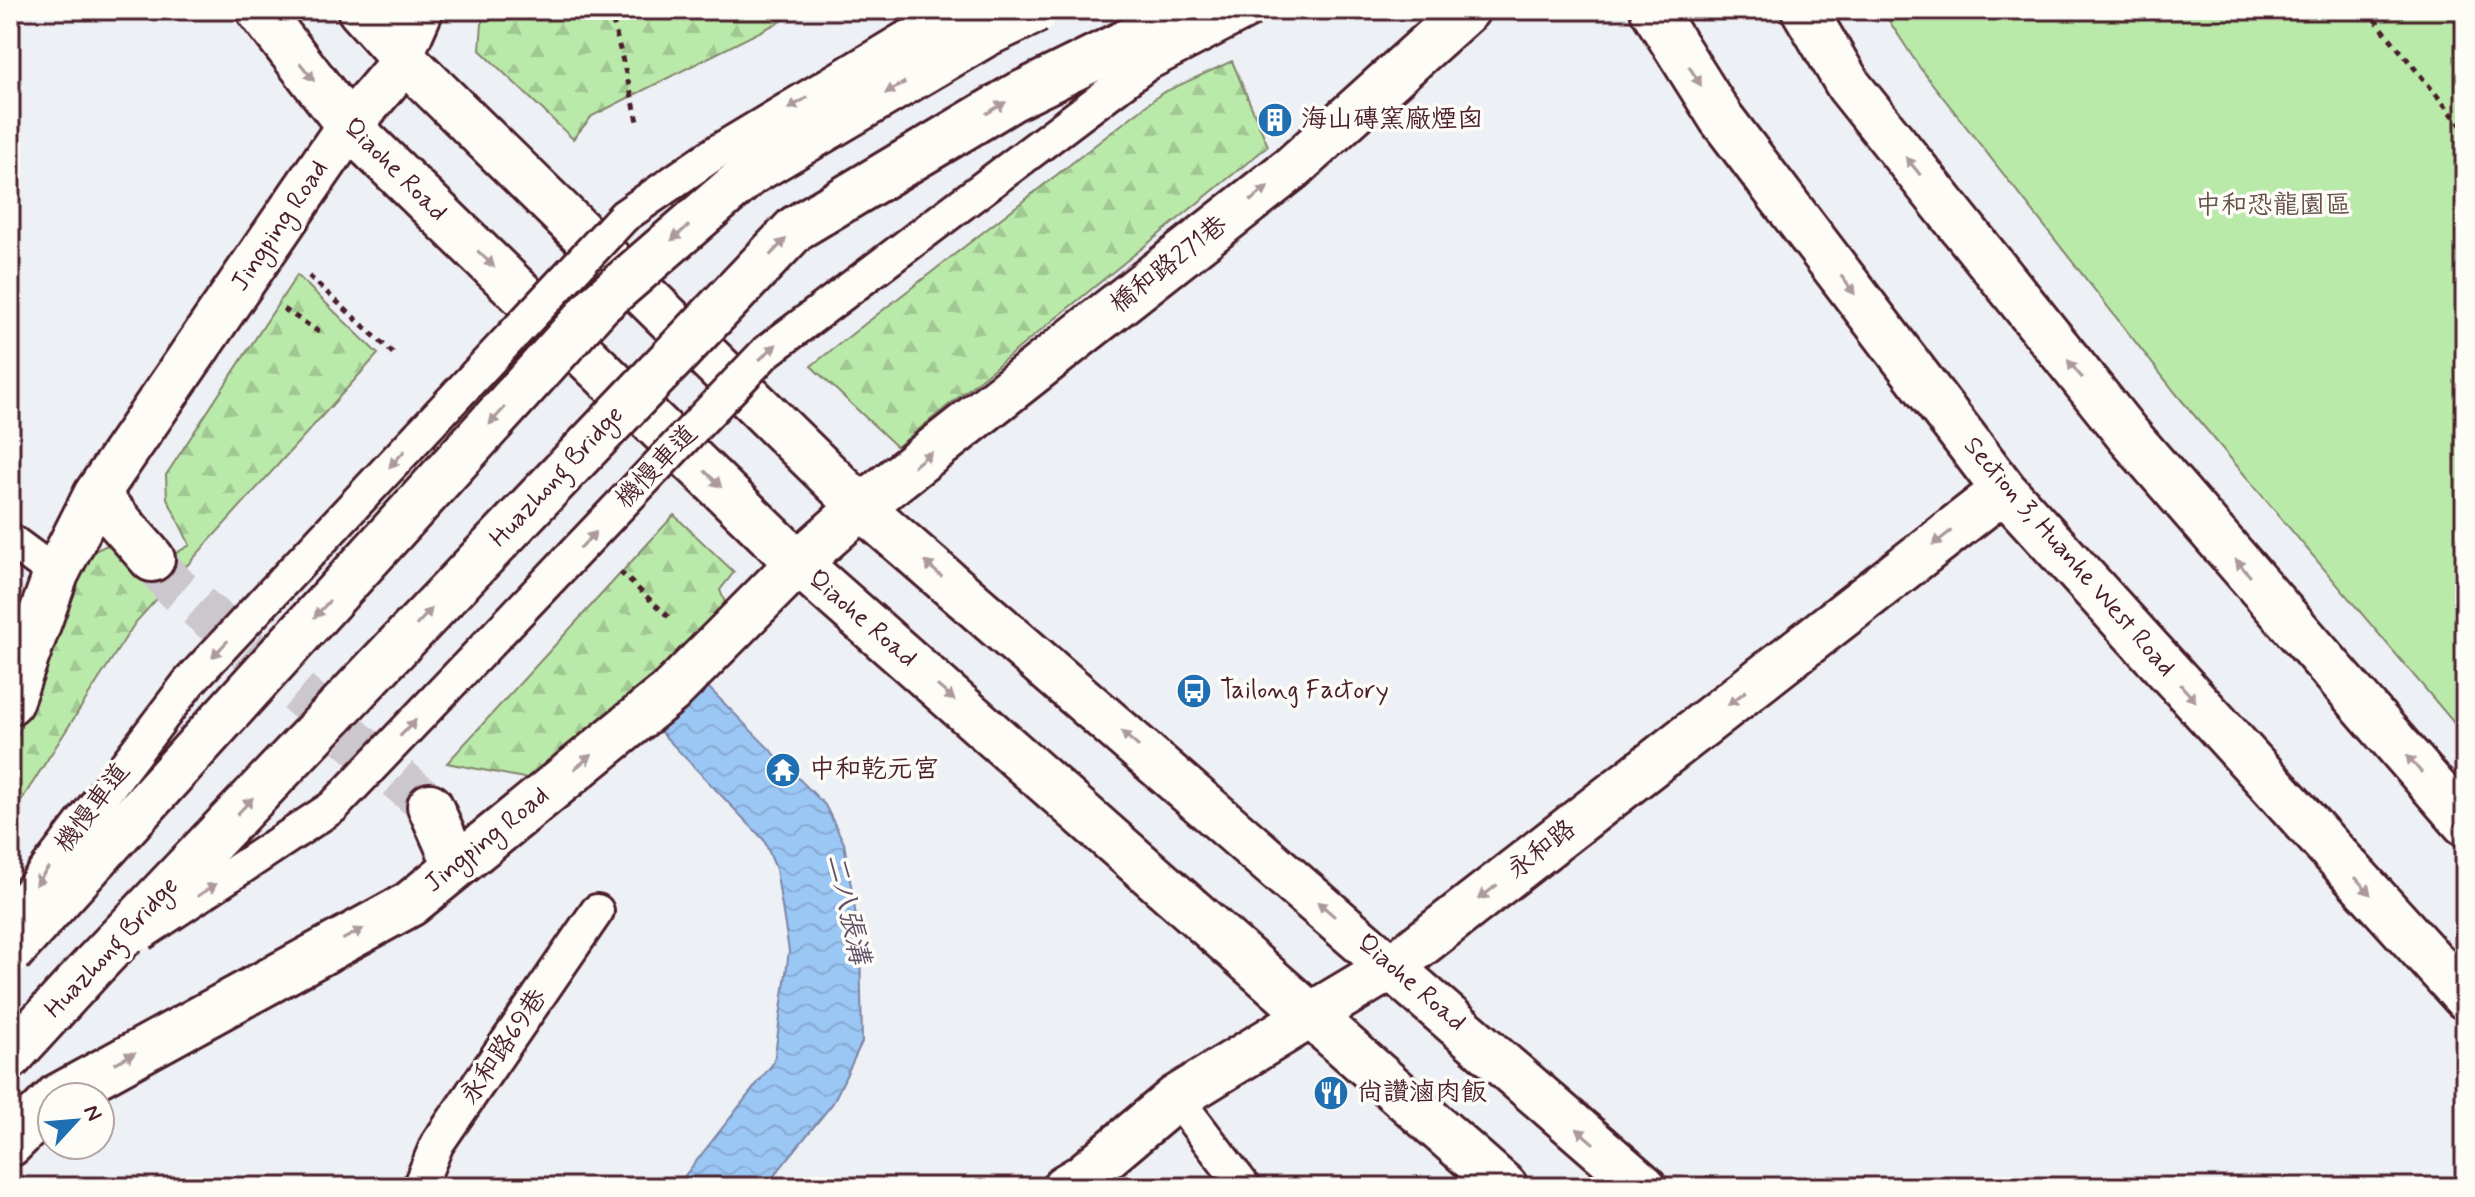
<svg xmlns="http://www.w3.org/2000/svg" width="2475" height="1197" font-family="Mynerve,'LXGW WenKai TC',sans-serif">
	<defs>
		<pattern id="forest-firs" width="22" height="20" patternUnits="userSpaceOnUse" patternTransform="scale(2)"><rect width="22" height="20" fill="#baeaaa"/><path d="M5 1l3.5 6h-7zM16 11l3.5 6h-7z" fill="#a1c892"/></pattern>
		<pattern id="water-waves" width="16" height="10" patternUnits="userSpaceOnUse" patternTransform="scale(2)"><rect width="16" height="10" fill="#9bc7f5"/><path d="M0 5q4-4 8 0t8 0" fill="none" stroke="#87aad2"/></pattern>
	</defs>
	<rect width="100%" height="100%" fill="#edf0f5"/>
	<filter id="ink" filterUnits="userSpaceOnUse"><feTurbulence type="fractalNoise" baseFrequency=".0125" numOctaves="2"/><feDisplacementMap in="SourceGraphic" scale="16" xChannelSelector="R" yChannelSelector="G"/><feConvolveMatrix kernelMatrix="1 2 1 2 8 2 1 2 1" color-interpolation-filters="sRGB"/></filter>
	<g filter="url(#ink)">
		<path fill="#baeaaa" stroke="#82846a" stroke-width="2" d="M1882 10H2465V736L2178 396 1920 68Z"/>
		<path fill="url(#forest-firs)" stroke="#82846a" stroke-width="2" d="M483 10H803L592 116 573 139 480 50Z
			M1232 61 1268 146 897 447 811 366 1162 93Z
			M297 275 378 354 135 623 10 818V755L88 554 120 539 136 576 190 545 167 498 166 475Z
			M674 515 734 572 720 590 725 603 637 692 534 780 447 763Z"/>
		<path fill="url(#water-waves)" stroke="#7b84a4" stroke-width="2" d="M701 680 825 805 844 843 860 941 862 1042 833 1103 765 1187H676L774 1062 789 951 776 869 764 840 655 726Z"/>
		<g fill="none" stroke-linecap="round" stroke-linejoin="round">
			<path stroke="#ccc6cd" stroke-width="44" stroke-dasharray="44 22" stroke-linecap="butt" d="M152 559 174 586 430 806"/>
			<defs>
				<path id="lane" d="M392 10 405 57
					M405 60 427 10
					M10 540 56 574
					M1176 1098 1244 1187
					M419 1187 437 1144 597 911"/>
				<path id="street" d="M96 495 152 559
					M10 702 56 574 96 495 349 126 405 60
					M430 806 456 865
					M57 1097 410 904 670 692 798 563 861 507 1293 167 1467 10
					M10 1144 52 1102
					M1065 1187 1082 1177 1176 1098 1311 1015"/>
				<path id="secondary" d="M259 10 349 126 798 563 1505 1187
					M360 10 405 60 861 507 1644 1187
					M1653 10 1721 118 2004 490 2465 997
					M1804 10 1849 86 2128 435 2465 823
					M1311 1015 1393 966 2004 490
					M10 1057 95 964"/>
			</defs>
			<use href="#lane" stroke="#4a1f2b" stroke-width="38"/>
			<use href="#street" stroke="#4a1f2b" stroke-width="50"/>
			<use href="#secondary" stroke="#4a1f2b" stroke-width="50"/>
			<path stroke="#4a1f2b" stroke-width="5" stroke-dasharray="6 6" stroke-linecap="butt" d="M610 10 638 121
				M2367 10 2465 130
				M309 276 395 355
				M284 309 322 334
				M620 572 672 620"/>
			<use href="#lane" stroke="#fdfcf7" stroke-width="32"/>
			<use href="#street" stroke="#fdfcf7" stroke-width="44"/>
			<use href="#secondary" stroke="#fdfcf7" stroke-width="44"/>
			<defs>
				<path id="lane-bridge" d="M10 917 189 682 624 216 718 151 904 39 963 10
					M141 934 333 807 766 352 1147 64 1251 10"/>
				<path id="secondary-bridge" d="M10 953 599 304 750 173 986 34 1037 10
					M95 964 796 228 1013 98 1192 10"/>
			</defs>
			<use href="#lane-bridge" stroke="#4a1f2b" stroke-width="38" stroke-linecap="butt"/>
			<use href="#secondary-bridge" stroke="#4a1f2b" stroke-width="50" stroke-linecap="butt"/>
			<use href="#lane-bridge" stroke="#fdfcf7" stroke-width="32"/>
			<use href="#secondary-bridge" stroke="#fdfcf7" stroke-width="44"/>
		</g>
		<defs><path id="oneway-solid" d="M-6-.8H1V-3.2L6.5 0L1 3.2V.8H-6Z" transform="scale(2)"/></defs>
		<g fill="#ac999b">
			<use href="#oneway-solid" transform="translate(307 72) rotate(52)"/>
			<use href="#oneway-solid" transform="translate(1695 76) rotate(58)"/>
			<use href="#oneway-solid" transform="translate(895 88) rotate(150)"/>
			<use href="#oneway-solid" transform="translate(798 103) rotate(149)"/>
			<use href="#oneway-solid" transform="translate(996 108) rotate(-31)"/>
			<use href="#oneway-solid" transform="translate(1913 166) rotate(-129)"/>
			<use href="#oneway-solid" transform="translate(1259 194) rotate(-38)"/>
			<use href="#oneway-solid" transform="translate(680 233) rotate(139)"/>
			<use href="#oneway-solid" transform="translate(778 247) rotate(-46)"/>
			<use href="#oneway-solid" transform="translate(486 259) rotate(44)"/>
			<use href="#oneway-solid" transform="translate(1848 285) rotate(53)"/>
			<use href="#oneway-solid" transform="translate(768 352) rotate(-42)"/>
			<use href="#oneway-solid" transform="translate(2075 369) rotate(-129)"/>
			<use href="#oneway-solid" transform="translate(497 416) rotate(132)"/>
			<use href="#oneway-solid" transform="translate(397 459) rotate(133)"/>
			<use href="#oneway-solid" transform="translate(923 459) rotate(-38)"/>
			<use href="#oneway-solid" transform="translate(713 479) rotate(44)"/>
			<use href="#oneway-solid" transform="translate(1942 538) rotate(142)"/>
			<use href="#oneway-solid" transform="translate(588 540) rotate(-46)"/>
			<use href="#oneway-solid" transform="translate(2243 568) rotate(-131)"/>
			<use href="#oneway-solid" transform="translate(933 569) rotate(-139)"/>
			<use href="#oneway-solid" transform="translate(322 609) rotate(132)"/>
			<use href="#oneway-solid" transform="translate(424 617) rotate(-47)"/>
			<use href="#oneway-solid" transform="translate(220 649) rotate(133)"/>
			<use href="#oneway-solid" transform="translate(946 693) rotate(41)"/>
			<use href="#oneway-solid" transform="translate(2188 693) rotate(48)"/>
			<use href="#oneway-solid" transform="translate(1737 698) rotate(142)"/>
			<use href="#oneway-solid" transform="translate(408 728) rotate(-46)"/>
			<use href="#oneway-solid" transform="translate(1130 739) rotate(-139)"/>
			<use href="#oneway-solid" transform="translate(583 762) rotate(-39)"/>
			<use href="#oneway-solid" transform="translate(2414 764) rotate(-131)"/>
			<use href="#oneway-solid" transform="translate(245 806) rotate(-47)"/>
			<use href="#oneway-solid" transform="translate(42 876) rotate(127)"/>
			<use href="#oneway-solid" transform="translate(2363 886) rotate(48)"/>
			<use href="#oneway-solid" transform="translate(207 890) rotate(-33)"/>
			<use href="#oneway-solid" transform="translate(1488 892) rotate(142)"/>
			<use href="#oneway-solid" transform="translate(1326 909) rotate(-139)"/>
			<use href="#oneway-solid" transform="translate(353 934) rotate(-28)"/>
			<use href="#oneway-solid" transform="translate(125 1058) rotate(-28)"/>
			<use href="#oneway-solid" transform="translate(1585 1136) rotate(-139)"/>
		</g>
	</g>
	<defs>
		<symbol id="building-disc" viewBox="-11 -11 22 22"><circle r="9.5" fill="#1f6fb2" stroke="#fdfcf7"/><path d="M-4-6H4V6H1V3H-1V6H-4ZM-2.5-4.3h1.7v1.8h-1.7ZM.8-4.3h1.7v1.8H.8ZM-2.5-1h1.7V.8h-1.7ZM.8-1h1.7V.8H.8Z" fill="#fff"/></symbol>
		<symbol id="bus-disc" viewBox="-11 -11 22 22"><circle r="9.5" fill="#1f6fb2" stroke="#fdfcf7"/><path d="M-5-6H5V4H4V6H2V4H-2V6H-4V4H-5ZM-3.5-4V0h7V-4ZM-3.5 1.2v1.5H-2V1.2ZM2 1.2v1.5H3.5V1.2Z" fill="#fff"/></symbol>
		<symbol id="temple-disc" viewBox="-11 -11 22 22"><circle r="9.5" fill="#1f6fb2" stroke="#fdfcf7"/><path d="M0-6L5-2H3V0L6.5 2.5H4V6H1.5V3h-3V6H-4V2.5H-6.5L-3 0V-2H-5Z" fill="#fff"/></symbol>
		<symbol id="restaurant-disc" viewBox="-11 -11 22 22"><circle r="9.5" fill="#1f6fb2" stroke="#fdfcf7"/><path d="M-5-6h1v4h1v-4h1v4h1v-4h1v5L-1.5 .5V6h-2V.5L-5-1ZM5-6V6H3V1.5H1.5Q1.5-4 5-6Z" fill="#fff"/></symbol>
	</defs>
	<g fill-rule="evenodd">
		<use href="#building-disc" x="1255" y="100" width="40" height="40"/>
		<use href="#bus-disc" x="1174" y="671" width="40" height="40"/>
		<use href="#temple-disc" x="763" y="750" width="40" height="40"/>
		<use href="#restaurant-disc" x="1311" y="1073" width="40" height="40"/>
	</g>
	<g text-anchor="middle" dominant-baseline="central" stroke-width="7" stroke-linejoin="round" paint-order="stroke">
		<g font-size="26" fill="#4a1f2b" stroke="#fdfcf7" text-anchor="start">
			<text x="1301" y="120">海山磚窯廠煙囪</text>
			<text x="1220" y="691">Tailong Factory</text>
			<text x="809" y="770">中和乾元宮</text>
			<text x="1357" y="1093">尚讚滷肉飯</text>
		</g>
		<g font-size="26" fill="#4a1f2b" stroke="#fdfcf7">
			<text transform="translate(395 170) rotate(45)">Qiaohe Road</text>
			<text transform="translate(280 226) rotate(-56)">Jingping Road</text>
			<text transform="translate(1169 265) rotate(-38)">橋和路271巷</text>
			<text transform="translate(657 467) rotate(-46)">機慢車道</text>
			<text transform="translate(557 477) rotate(-47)">Huazhong Bridge</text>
			<text transform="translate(2069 557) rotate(49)">Section 3, Huanhe West Road</text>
			<text transform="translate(862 619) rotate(41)">Qiaohe Road</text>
			<text transform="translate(93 808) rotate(-53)">機慢車道</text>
			<text transform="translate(487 840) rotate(-39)">Jingping Road</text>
			<text transform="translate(1542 850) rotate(-38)">永和路</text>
			<text transform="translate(112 948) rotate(-47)">Huazhong Bridge</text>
			<text transform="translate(1411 983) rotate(41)">Qiaohe Road</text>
			<text transform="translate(504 1047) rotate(-56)">永和路69巷</text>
		</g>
		<g font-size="26" fill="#66524b" stroke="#fdfcf7">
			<text x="2273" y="206">中和恐龍園區</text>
		</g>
		<g font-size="28" font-style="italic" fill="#625168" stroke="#fdfcf7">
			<text transform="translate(847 909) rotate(77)">二八張溝</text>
		</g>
	</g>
	<rect width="2475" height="1197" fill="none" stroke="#fdfcf7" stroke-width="40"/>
	<rect x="20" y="20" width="2435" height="1157" fill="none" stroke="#4a1f2b" stroke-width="3" filter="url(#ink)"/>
	<g transform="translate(76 1121) rotate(64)"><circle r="38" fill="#fdfcf7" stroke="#b5a4a5" stroke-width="2"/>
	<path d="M0-6L14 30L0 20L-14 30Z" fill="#1f6fb2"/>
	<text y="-12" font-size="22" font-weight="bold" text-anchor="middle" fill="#4a1f2b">N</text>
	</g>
</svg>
